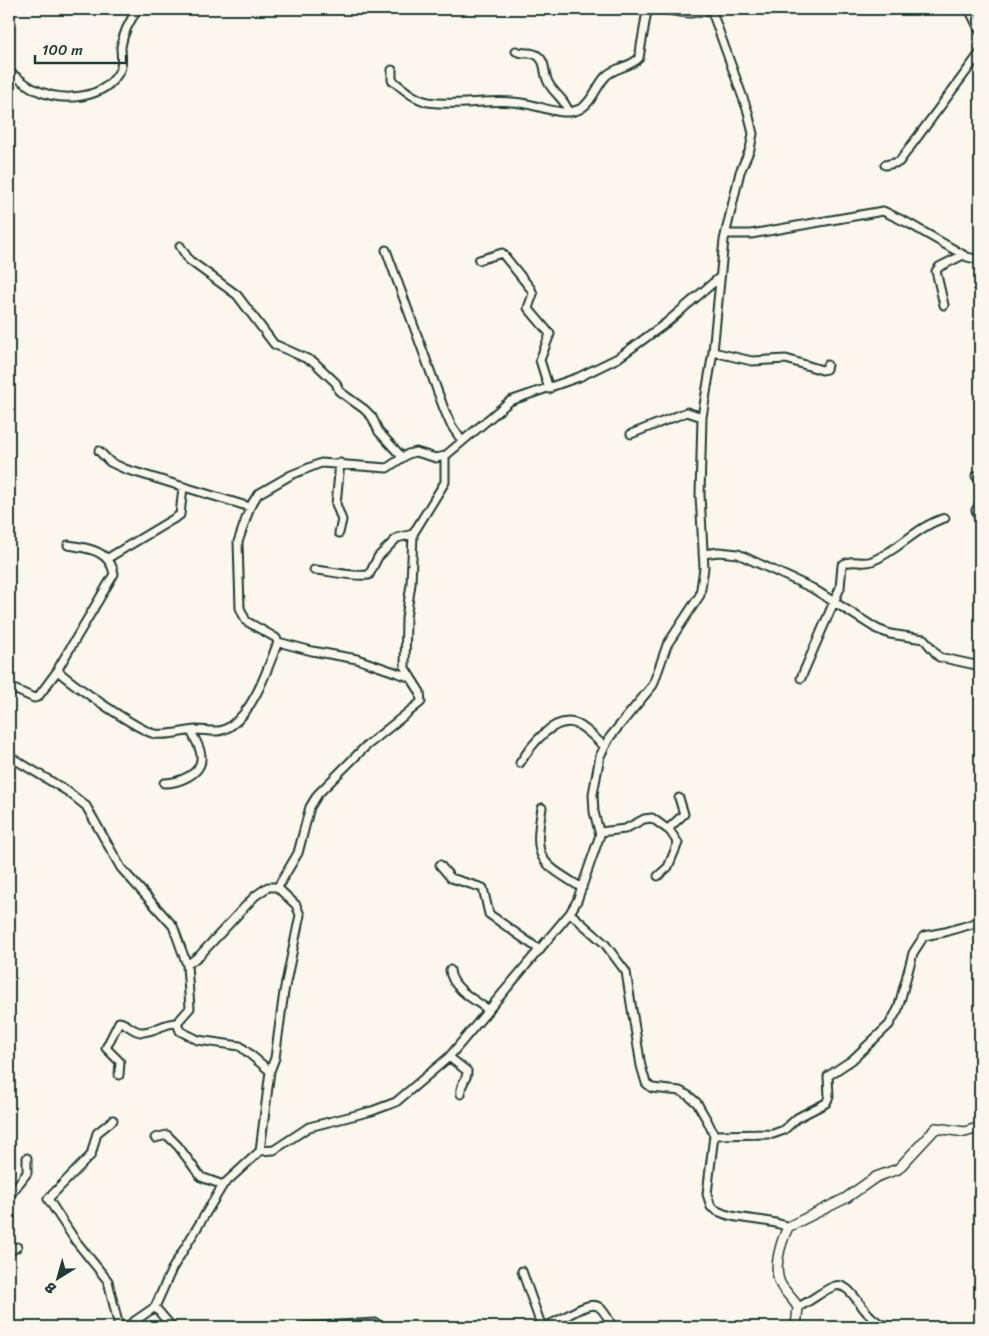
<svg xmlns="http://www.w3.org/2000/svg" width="989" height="1336" font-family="Sriracha,sans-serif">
	<rect width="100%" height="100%" fill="#fbf7ec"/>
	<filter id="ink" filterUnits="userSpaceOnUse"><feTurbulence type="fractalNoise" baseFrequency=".02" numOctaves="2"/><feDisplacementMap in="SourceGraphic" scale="10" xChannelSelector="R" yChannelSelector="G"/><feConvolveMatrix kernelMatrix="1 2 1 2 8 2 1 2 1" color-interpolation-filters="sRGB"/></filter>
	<g filter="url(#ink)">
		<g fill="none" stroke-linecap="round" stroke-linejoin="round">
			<defs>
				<path id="minor" d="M969 9 980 31
					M516 51C524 55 532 51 538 56 547 63 543 73 548 82 553 93 566 100 568 111
					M392 70V80C402 88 414 99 428 102 461 107 494 97 527 104 543 107 564 117 580 109 592 103 597 85 606 76 615 67 631 67 639 58L647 11C666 4 684 20 711 9
					M9 72C17 77 25 84 34 89 62 103 105 100 120 70 123 64 121 54 121 47 123 33 130 20 138 9
					M885 165 899 162 980 53
					M726 234H751L883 211 908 223 967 257 980 260
					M180 246 189 260 237 295 274 344 314 362 336 383 339 391 364 409 372 417 379 432 402 457
					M386 250 444 409 451 425 462 441
					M479 260 502 253 531 289 533 294 528 308 550 334 540 360 549 389
					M944 305 936 271 939 267 963 255
					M713 352 752 361 786 359 822 370 826 369 827 365
					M631 434 687 412 702 417
					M99 451 110 462 125 469 250 507
					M976 476 980 479
					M980 504 976 510 980 523
					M339 533 342 520 336 504 340 463
					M68 545C87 548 110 550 114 574L59 667V672C74 685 137 730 155 734 169 736 182 731 196 730 208 730 219 734 229 727 254 712 268 667 278 642L276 638 246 621 240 608 238 542 250 507 258 494 291 475 321 463 387 468 408 454 416 452 436 458 445 456 510 401 579 377 618 358 666 323 720 277
					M703 554 719 552 738 554 812 588 877 629 890 634 924 639 939 657 980 666
					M108 558 180 515 183 487
					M314 570C333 571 350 577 369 575L378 557 397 538 413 534
					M278 642 312 651 357 659 409 677
					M801 678 840 588 842 565C851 558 862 565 872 561 899 550 917 526 945 518
					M9 693 14 689 34 698 38 697 58 670
					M9 756 67 791 86 806 121 868 173 926 187 965 190 1008 177 1023 180 1031 198 1040 240 1046 270 1071 260 1151
					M520 763C530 747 554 714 577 724 587 729 596 739 604 746
					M164 783C177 783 203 775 201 756 201 748 194 738 191 731
					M542 808C533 860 540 862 582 888
					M668 829 684 814 679 798
					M600 832 625 829 644 819 652 818 670 831 678 843 668 867 658 876
					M440 865 451 878 483 888 489 914 540 950
					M570 913 605 944 626 972 641 1066 646 1083 652 1088 680 1091 689 1096 697 1103 708 1122 714 1135 707 1194 711 1207C733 1223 764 1216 788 1227
					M187 965 200 955 255 896 268 887H279
					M450 970C451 988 476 1001 489 1010
					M449 1057 467 1071C468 1080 459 1084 461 1094
					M270 1071 275 1058 284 992 300 915 296 905 279 889V885L298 853 310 807 318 794 365 747 421 702 420 692 405 668 406 618 411 584 413 534 445 482V456
					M119 1075 120 1062 106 1048 119 1022C127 1023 133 1032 141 1032 153 1033 165 1022 177 1023
					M113 1120 97 1133 91 1155 48 1199 75 1240 108 1281 119 1327
					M714 1135 773 1134 784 1130 797 1118 826 1103 829 1097 828 1076 852 1060 889 1025 898 1009 913 953 924 936 945 932 972 924 980 919
					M155 1138 167 1135 178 1146 201 1177 223 1185
					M9 1196 27 1173V1158
					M9 1252 17 1247
					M522 1271 540 1322 544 1326C557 1325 588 1298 599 1307 605 1311 609 1321 613 1327
					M155 1307 172 1327
					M798 1307C810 1302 826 1288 835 1286 855 1281 862 1324 892 1327
					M126 1327 155 1307 172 1269 223 1185 260 1151 274 1150 309 1127 372 1111 396 1102 449 1057 570 913 577 901 600 835 594 812 593 794 600 756 610 737 653 685 667 645 700 595 704 568 700 495 702 417 713 352 724 240 740 172 750 149 753 134 748 112 711 9
					M303 1327 376 1323 379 1327"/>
				<path id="tertiary" d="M796 1327 798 1307C793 1299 786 1293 781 1285 772 1269 781 1242 788 1227L846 1198 876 1177 898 1169 936 1128 965 1132 980 1127"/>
			</defs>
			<use href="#minor" stroke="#1f3d34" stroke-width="11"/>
			<use href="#tertiary" stroke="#1f3d34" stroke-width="12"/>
			<use href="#minor" stroke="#fbf7ec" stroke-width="7"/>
			<use href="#tertiary" stroke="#fbf7ec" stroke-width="9"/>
		</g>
	</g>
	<rect width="989" height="1336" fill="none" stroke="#fbf7ec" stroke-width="30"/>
	<rect x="15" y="15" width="959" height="1306" fill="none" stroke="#1f3d34" stroke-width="2" filter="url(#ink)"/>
	<g transform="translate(58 1278) rotate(217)" stroke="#fbf7ec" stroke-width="4" paint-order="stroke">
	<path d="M0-4L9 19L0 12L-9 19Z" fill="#1f3d34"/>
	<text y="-8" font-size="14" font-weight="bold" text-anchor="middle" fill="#1f3d34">B</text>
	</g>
	<path d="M35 55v8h91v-8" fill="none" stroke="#1f3d34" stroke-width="2.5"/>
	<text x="42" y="55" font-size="15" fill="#1f3d34" stroke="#fbf7ec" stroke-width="4" paint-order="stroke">100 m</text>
</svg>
